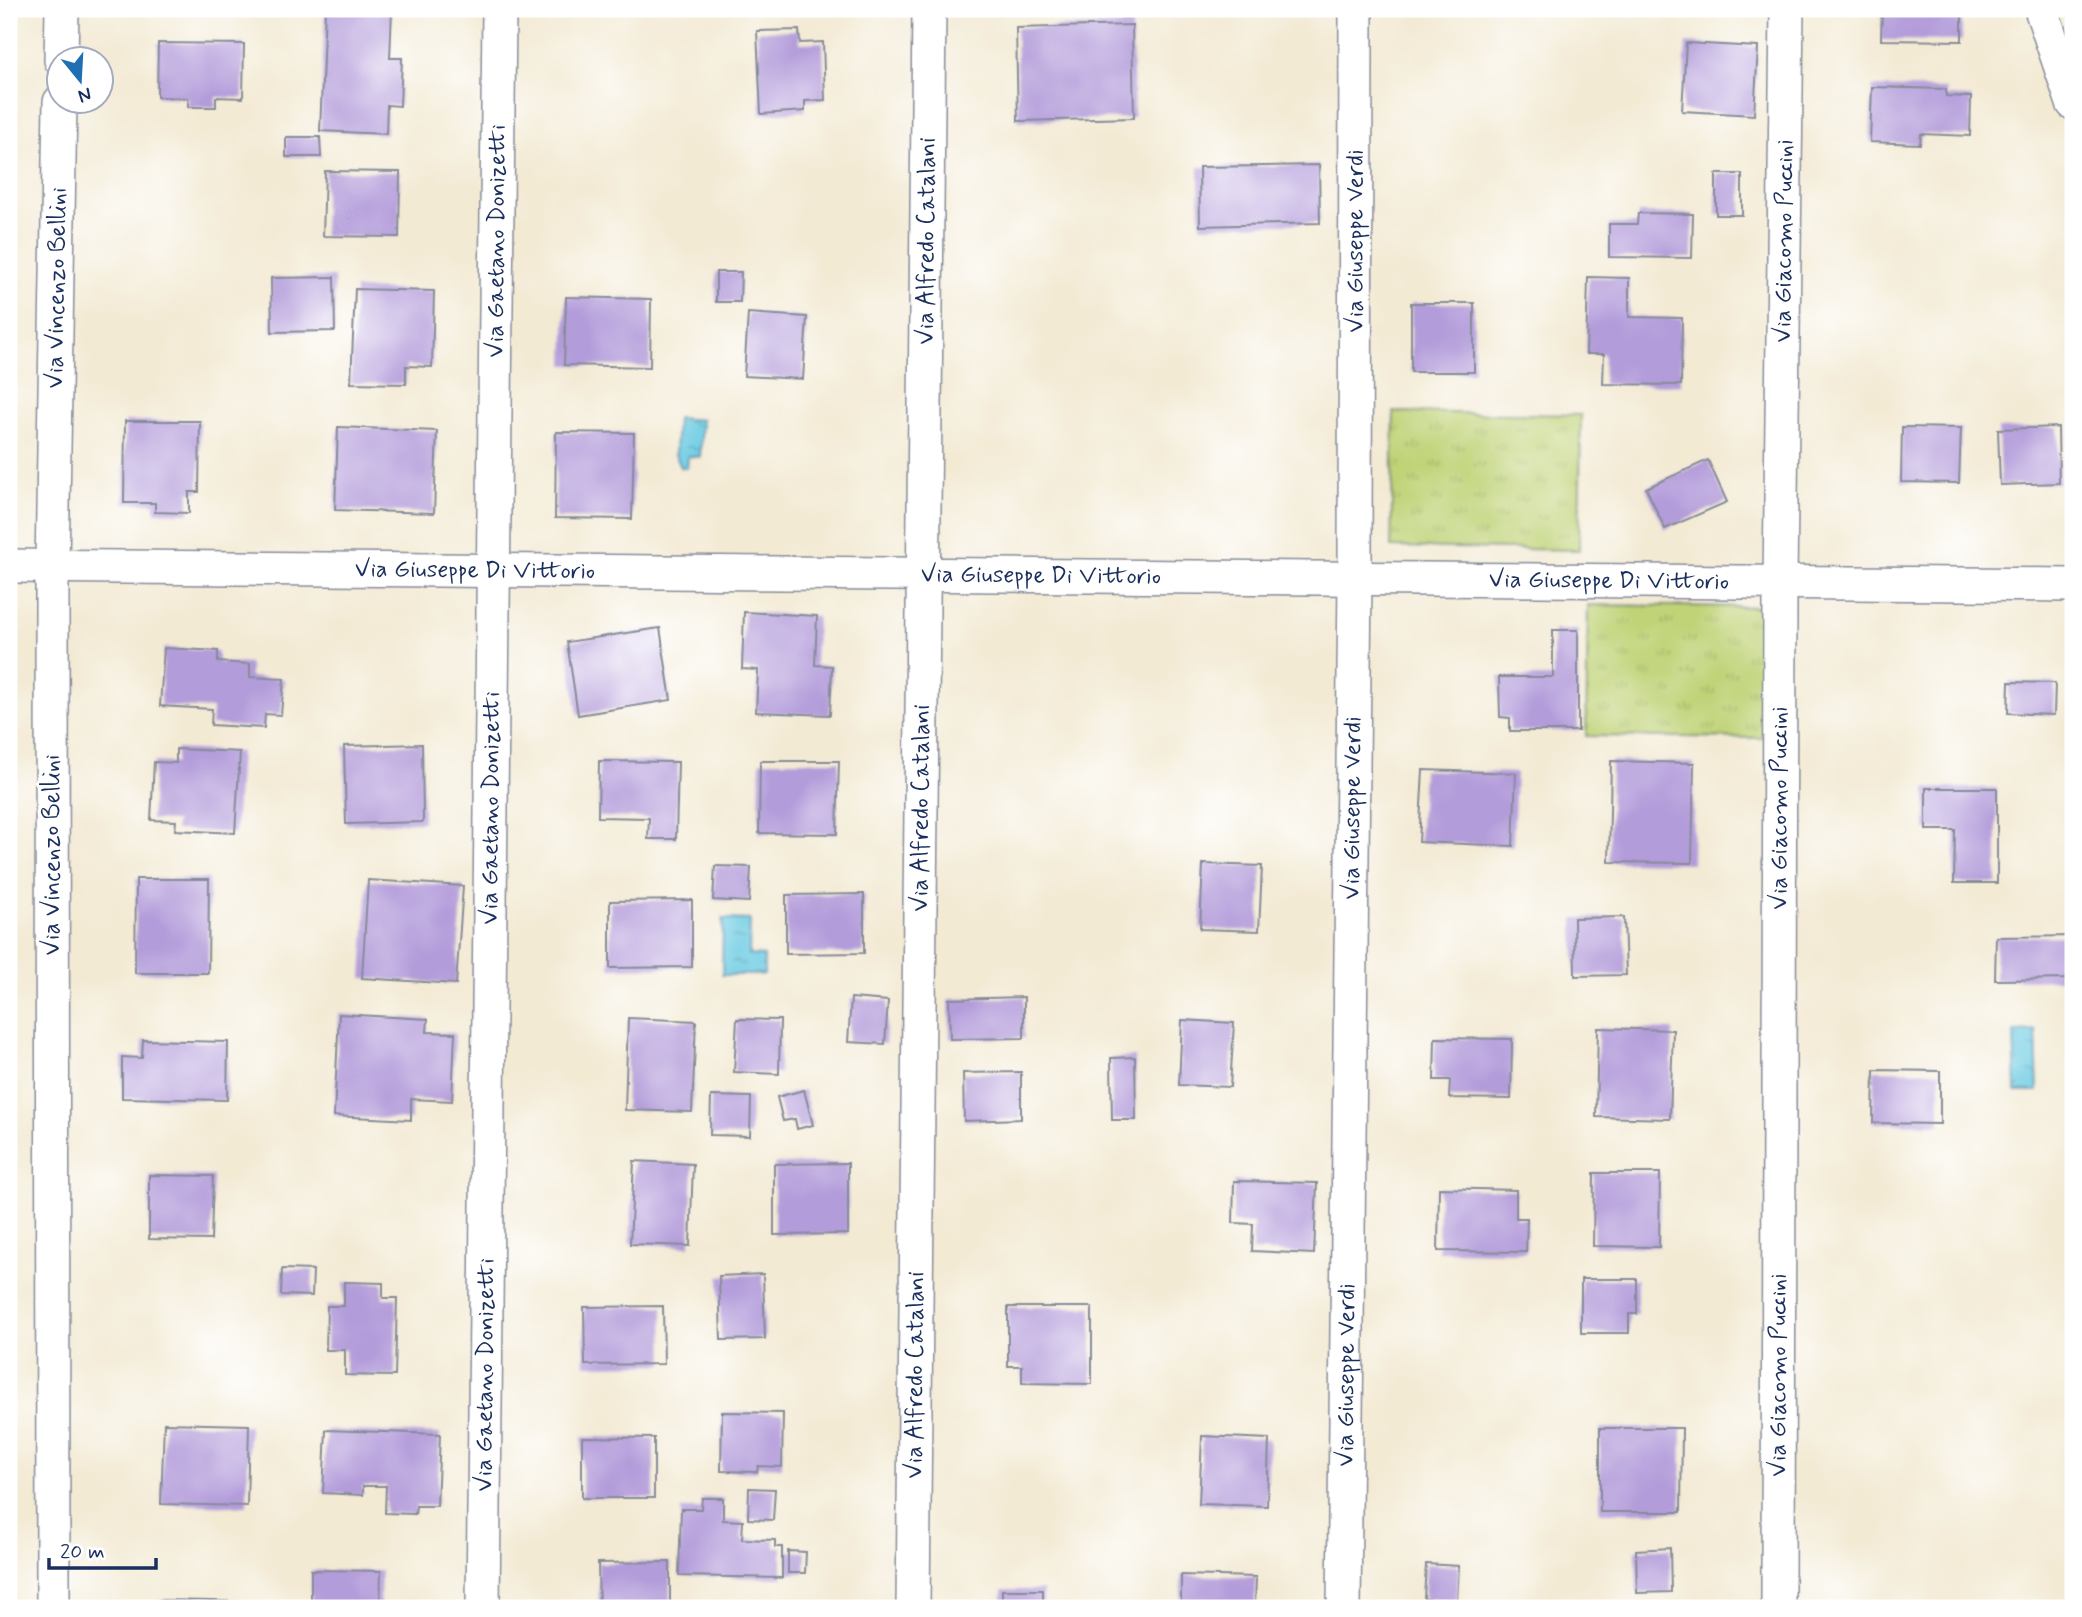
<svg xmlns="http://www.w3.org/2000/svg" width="2082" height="1617" font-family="Mynerve,sans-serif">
	<defs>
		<pattern id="grass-tufts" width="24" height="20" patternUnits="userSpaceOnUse" patternTransform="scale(1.75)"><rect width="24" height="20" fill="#c0d377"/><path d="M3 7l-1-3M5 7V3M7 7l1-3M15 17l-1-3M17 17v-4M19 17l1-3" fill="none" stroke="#a4b569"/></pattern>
		<pattern id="water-ripples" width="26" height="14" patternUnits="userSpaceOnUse" patternTransform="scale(1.75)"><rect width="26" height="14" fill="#62c8e0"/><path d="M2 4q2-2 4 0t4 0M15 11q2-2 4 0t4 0" fill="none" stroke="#50a3b9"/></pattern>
	</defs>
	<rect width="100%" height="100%" fill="#fff"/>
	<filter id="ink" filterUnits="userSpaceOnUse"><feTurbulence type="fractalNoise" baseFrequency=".0143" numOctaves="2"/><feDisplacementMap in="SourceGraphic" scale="14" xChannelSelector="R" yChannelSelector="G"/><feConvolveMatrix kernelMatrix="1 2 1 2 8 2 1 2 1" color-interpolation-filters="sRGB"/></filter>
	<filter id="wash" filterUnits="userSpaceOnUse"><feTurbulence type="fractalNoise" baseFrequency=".00686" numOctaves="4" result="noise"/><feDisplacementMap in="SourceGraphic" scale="28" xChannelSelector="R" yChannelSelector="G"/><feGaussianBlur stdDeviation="1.57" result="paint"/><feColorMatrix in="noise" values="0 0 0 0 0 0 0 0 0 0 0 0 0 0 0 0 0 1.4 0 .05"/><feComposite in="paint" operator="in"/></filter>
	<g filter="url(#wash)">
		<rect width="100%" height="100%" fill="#f3ead4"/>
		<path fill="url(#grass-tufts)" stroke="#6e816a" stroke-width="2" d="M1394 412 1581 415 1579 550 1391 547Z
			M1588 605 1767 607 1764 738 1586 736Z"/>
		<path fill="url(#water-ripples)" stroke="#3e7c9f" stroke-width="2" d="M677 418 702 420 700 457 688 456 687 468 681 467 675 454Z
			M723 919 750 920 749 955 764 956V975H722Z
			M2036 1031 2038 1091H2016L2014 1032Z"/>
		<g id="blocks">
			<path fill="#b39cda" d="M325 9H392L390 58H402L400 106 387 105 386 134 320 131Z
				M1882 9H1962V41L1881 40Z
				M1132 25 1134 118 1018 121 1016 28Z
				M799 30 800 43 823 42 825 100 805 101V111L761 114 757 31Z
				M158 43 244 44 243 98 216 97V107H188V98L157 97Z
				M1686 43 1758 47 1754 115 1682 111Z
				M1872 87 1946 89V96L1971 97 1970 136 1921 134 1920 144 1870 142Z
				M286 137H320L321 157H286Z
				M1319 165 1320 223 1200 226 1199 167Z
				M325 171 400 172 399 237 323 236Z
				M1716 174H1742V215H1716Z
				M1638 213 1693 214 1692 258 1609 257V224H1637Z
				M716 272H741L740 302H716Z
				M334 277 335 331 272 332 271 278Z
				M1588 277 1629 278V317L1682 318 1681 385 1603 384 1604 354H1586Z
				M355 289 434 291 432 367 406 366V384L351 383Z
				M566 297 651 299 650 367 564 365Z
				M1411 303H1474V372H1411Z
				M748 313 807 317 803 379 744 376Z
				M125 421H200L199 492H189V513L155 512V503H124Z
				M338 427 437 431 434 513 335 510Z
				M1902 427 1961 428 1959 483 1901 482Z
				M2058 427 2059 483 2000 485 1998 429Z
				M556 432 634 433 632 519 555 518Z
				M1708 460 1727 502 1665 529 1646 488Z
				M744 612 817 616 815 665 832 666 830 715 756 712 758 670 742 669Z
				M660 628 671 700 578 715 567 642Z
				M1553 630H1578V731H1510V718L1500 717 1499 677H1553Z
				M164 648 218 651V662L250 664V677L284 679 281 715 265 714 264 728 211 725 212 709 160 706Z
				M2009 682 2055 683 2054 715 2008 713Z
				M422 744 423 822 346 824 344 746Z
				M176 749 240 752 235 833 175 830 176 821 151 820 154 762 176 763Z
				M599 761 678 762 676 839H648L649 818 598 817Z
				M760 761H839L837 834 759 833Z
				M1611 761 1694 763 1692 863 1609 862Z
				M1423 770 1516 773 1513 846 1419 842Z
				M1926 788H1997V883H1954L1955 830H1926Z
				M1203 864 1262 866 1259 931 1200 929Z
				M715 866 751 867 749 902 713 900Z
				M136 879H209L208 973H135Z
				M368 880 463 886 456 984 362 978Z
				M864 894V953L786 954V895Z
				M692 900V967L610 968V901Z
				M1624 917 1626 975 1575 976 1574 918Z
				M2073 936V979L1995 980 1996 937Z
				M1024 997V1038L950 1039 949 999Z
				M851 998 888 1001 885 1044 848 1042Z
				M339 1014 428 1019 427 1032 455 1033 452 1101 411 1099V1120L334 1116Z
				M628 1018 696 1021 692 1112 625 1110Z
				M737 1019 780 1020 779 1074 734 1072Z
				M1182 1020 1234 1023 1230 1087 1179 1085Z
				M1598 1028 1673 1030 1670 1119 1596 1117Z
				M1435 1038 1512 1039 1511 1099 1449 1098 1450 1080H1434Z
				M143 1040 228 1042 227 1100 122 1098V1057L142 1058Z
				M1135 1057 1136 1120H1112L1111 1058Z
				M1874 1070 1940 1071V1124L1873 1123Z
				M1021 1072V1119L964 1121 963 1073Z
				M804 1090 813 1125 797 1129 795 1119 783 1121 777 1097Z
				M711 1096 751 1097 750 1136 710 1135Z
				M634 1161 693 1164 690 1246 630 1244Z
				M848 1163V1234L774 1235V1164Z
				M1594 1173H1660L1659 1247 1593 1246Z
				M149 1175 213 1176 211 1240 149 1239Z
				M1234 1181 1317 1183 1314 1254 1252 1251 1253 1224 1233 1223Z
				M1439 1188 1516 1190V1218H1527L1526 1252 1438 1251Z
				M282 1269 313 1270 312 1296 281 1295Z
				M763 1274 765 1339 721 1340 719 1276Z
				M1581 1279H1637V1314H1629V1333H1581Z
				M344 1282 383 1283V1298H397L395 1376 345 1375V1350H326L327 1306H344Z
				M663 1306 664 1364 585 1365 584 1307Z
				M1008 1307H1092V1384L1022 1383V1366H1008Z
				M722 1412 783 1413 782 1467 758 1466 757 1472 721 1471Z
				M164 1423 249 1425 247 1506 161 1504Z
				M1600 1428H1682L1681 1512H1600Z
				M326 1430 440 1434 437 1506H416L415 1514 385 1513 386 1486H363V1495L323 1493Z
				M1202 1436 1269 1439 1267 1506 1199 1504Z
				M582 1437 654 1438V1498H582Z
				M749 1488 775 1489 773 1520 748 1519Z
				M702 1498H723V1520L743 1521 742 1539 775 1540V1547H782V1578L679 1576 681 1509H701Z
				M1670 1548 1671 1592 1637 1593 1636 1550Z
				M788 1551 806 1552 805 1573H788Z
				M670 1562V1608H599L598 1563Z
				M1426 1564 1459 1566 1457 1601 1424 1599Z
				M311 1570 381 1571 380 1608H311Z
				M1181 1575 1256 1577 1255 1608H1181Z
				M1002 1590H1043V1608H1002Z
				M159 1600 261 1602V1608H159Z
				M752 1602 780 1603V1608H752Z"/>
		</g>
	</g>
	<g filter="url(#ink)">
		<use href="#blocks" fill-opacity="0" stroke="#878c99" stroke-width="2"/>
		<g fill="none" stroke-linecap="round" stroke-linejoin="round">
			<defs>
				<g id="street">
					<path d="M2041 9 2073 103"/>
					<path d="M61 60 62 9"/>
					<path id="s1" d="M9 566 2073 585"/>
					<path id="s2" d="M53 1608 52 566 60 102"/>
					<path id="s3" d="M483 1608 499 9"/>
					<path id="s4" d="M913 1608 929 9"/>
					<path id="s5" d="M1344 1608 1355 578 1356 9"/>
					<path id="s6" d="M1778 1608 1780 582 1787 9"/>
				</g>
			</defs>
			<use href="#street" stroke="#878c99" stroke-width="36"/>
			<use href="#street" stroke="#fff" stroke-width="33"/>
		</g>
	</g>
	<g text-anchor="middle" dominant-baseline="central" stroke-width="6" stroke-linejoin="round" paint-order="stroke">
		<g font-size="24" fill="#1b2f5e" stroke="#fff">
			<text stroke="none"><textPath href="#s3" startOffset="1367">Via Gaetano Donizetti</textPath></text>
			<text stroke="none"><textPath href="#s4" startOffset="1367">Via Alfredo Catalani</textPath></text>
			<text stroke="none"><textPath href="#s5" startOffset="1367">Via Giuseppe Verdi</textPath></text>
			<text stroke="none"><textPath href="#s6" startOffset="1367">Via Giacomo Puccini</textPath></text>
			<text stroke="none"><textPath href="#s2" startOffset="1320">Via Vincenzo Bellini</textPath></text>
			<text stroke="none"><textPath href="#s1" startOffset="466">Via Giuseppe Di Vittorio</textPath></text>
			<text stroke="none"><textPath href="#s1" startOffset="1032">Via Giuseppe Di Vittorio</textPath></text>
			<text stroke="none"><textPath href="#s1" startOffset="1600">Via Giuseppe Di Vittorio</textPath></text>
			<text stroke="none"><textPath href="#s3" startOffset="800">Via Gaetano Donizetti</textPath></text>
			<text stroke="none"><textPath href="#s4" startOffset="800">Via Alfredo Catalani</textPath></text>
			<text stroke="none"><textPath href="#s6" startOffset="800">Via Giacomo Puccini</textPath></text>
			<text stroke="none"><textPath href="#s5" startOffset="800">Via Giuseppe Verdi</textPath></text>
			<text transform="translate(52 855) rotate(-90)">Via Vincenzo Bellini</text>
			<text stroke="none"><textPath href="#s3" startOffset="233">Via Gaetano Donizetti</textPath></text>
			<text stroke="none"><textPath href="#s4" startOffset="233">Via Alfredo Catalani</textPath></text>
			<text stroke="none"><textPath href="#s5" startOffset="233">Via Giuseppe Verdi</textPath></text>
			<text stroke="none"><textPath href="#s6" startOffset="233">Via Giacomo Puccini</textPath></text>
		</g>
	</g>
	<rect width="2082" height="1617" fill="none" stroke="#fff" stroke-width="35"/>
	<g transform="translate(80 80) rotate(162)"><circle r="33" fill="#ffffff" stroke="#a4acbf" stroke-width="2"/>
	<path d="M0-5L12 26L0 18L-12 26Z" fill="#1f6fb2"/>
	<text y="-10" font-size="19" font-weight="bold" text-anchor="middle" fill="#1b2f5e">N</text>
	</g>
	<path d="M49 1558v10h107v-10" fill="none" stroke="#1b2f5e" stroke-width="3.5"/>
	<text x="60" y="1558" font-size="21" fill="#1b2f5e" stroke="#ffffff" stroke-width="5" paint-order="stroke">20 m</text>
</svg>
